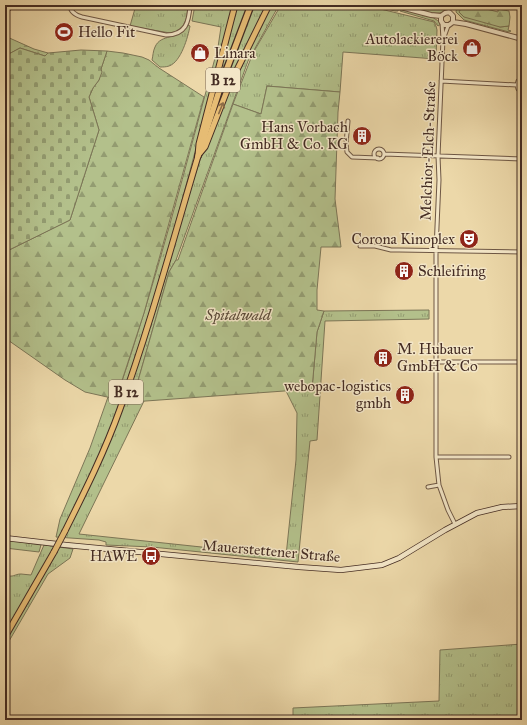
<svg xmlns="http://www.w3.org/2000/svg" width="527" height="725" font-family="'IM FELL Great Primer',serif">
	<defs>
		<pattern id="grass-tufts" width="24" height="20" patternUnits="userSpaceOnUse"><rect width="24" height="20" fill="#b3c08b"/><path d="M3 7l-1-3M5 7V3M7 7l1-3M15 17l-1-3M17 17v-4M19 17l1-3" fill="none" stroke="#939c71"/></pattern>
		<pattern id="forest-firs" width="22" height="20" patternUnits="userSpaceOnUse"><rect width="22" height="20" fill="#b3c08b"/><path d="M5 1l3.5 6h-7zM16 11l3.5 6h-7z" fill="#939c71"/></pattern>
		<pattern id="cemetery-stones" width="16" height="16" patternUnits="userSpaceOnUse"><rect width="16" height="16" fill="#b3c08b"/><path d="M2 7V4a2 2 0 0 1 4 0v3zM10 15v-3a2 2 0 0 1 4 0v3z" fill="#939c71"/></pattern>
	</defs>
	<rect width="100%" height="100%" fill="#ecd8a9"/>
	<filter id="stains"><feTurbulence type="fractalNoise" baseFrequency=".005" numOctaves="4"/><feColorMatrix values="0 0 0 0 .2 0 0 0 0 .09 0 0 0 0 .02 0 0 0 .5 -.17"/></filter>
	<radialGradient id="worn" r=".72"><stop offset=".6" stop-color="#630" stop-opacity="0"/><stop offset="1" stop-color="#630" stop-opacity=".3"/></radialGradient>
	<path fill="url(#grass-tufts)" stroke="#7c7657" d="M136 5H188C187 19 186 29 170 33L130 26Z
		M195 5 223 10 225 5H233C194 156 157 309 100 455L104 456 201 157 206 147 229 89 271 5H279L248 61 176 260 169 272 132 402 144 401 79 534 286 556 296 460 297 413 286 391 312 389 317 332 324 311 429 310V319L325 321 317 440 310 441 298 562 152 547 106 545V542L99 540 56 537 60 519 90 448 108 397 116 399C156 283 186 165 218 47L221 27 192 21Z
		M237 5H248L209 113Z
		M253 5H268L209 133 212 118Z
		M281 5H364L434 22 436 26 437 30 436 59 343 52 340 92 267 86 261 114 233 104 253 53Z
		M370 5H389L399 8 398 11H395Z
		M398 5H450L448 11C433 17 414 9 398 5Z
		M457 5H463L462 8 500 27 509 26 508 30 511 31 509 32 464 20 456 12Z
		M400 8C411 11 434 14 441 24L438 26 434 21 400 11Z
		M188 25 190 26C188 37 181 62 169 66 166 67 163 67 160 67L152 60C153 56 153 51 155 47 161 33 178 41 188 25Z
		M5 539 9 540 41 545 39 552 5 548Z
		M44 545 73 549 70 558 48 574 5 648V641L57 552H51L41 571 5 632V575C14 578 14 574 21 574 24 574 28 575 31 575Z
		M522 644V720H293V708L439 701 440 650Z"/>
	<path fill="url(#forest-firs)" stroke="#7c7657" d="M463 5H471L498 12V9L509 11 510 17 509 26 500 27 464 17 459 12Z
		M5 36 34 49 48 53 45 56 20 48 5 56Z
		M107 51 123 53 142 57 149 60 159 68 204 97 144 313 116 399 85 392 65 380 5 338V252L70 220 99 130 89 97 93 88 99 80 101 69Z
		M267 86 340 92 338 112 335 199 341 247H321L317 290V310L324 311 317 332 312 389 132 402 169 272 176 260H178L233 104 261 114Z"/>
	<path fill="url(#cemetery-stones)" stroke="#7c7657" d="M20 48 45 56 48 53 81 50 107 51 101 69 102 72 99 80 93 88 89 97 99 130 70 220 5 252V56Z"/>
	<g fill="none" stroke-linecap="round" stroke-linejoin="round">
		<defs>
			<path id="minor" d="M70 5C70 12 75 15 82 17L166 35C186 35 189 22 190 5
				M5 7 8 5
				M442 23 443 39 438 156 439 180 436 250V457L439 485 448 510 455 524
				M444 37 448 26
				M522 79 518 81 517 85 518 89 522 91
				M441 81 517 85
				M348 121 346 144 347 152 352 157 378 158
				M374 154a5 5 0 1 1 10 0a5 5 0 1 1-10 0Z
				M384 154 522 159
				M360 246H375L391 250H399L522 252
				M436 362H522
				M436 457H509
				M428 487 439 485"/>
			<path id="tertiary" d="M393 5 431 15 441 16 445 13 449 12 453 16V22L449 25H444L441 21V16
				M453 22 466 24 522 39"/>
			<path id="secondary" d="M5 13 11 5
				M5 538 66 545 299 567 341 570 382 565 399 558 445 530 477 513 502 507 522 506"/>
			<path id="primary" d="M200 153 205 147 228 88 269 5
				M65 531C85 491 105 451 120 409 150 326 173 240 198 156L199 144 235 5
				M5 637 54 552"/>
			<path id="trunk" d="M198 156 223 79 251 5"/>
		</defs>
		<use href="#minor" stroke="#6e5744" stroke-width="5"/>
		<use href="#tertiary" stroke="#6e5744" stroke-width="6"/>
		<use href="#secondary" stroke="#442c23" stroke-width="6"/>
		<use href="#primary" stroke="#442c23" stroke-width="7"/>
		<use href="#trunk" stroke="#442c23" stroke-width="8"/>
		<use href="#minor" stroke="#f3e6c7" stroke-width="3"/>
		<use href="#tertiary" stroke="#f3e6c7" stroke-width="4"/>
		<use href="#secondary" stroke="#f3e6c7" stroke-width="4.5"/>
		<use href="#primary" stroke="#e6bc74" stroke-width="5"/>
		<use href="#trunk" stroke="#e6bc74" stroke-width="5.5"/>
		<defs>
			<path id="primary-bridge" d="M54 552 65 531"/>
		</defs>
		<use href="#primary-bridge" stroke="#442c23" stroke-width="7" stroke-linecap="butt"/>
		<use href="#primary-bridge" stroke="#e6bc74" stroke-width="5"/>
	</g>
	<defs><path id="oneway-shaft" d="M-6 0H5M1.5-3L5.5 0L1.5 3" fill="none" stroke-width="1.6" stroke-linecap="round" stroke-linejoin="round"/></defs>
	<use stroke="#8d6d47" href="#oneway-shaft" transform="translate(221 108) rotate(-68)"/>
	<defs>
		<symbol id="stadium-disc" viewBox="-11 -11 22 22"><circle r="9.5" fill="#8f2418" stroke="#f3e6c7"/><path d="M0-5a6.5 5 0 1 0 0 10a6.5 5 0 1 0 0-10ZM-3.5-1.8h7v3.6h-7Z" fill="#fff"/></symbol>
		<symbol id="shop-disc" viewBox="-11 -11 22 22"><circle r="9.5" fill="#8f2418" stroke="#f3e6c7"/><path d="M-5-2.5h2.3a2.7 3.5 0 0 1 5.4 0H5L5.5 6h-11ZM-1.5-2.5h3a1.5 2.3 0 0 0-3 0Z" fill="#fff"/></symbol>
		<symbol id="building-disc" viewBox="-11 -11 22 22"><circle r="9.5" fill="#8f2418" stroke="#f3e6c7"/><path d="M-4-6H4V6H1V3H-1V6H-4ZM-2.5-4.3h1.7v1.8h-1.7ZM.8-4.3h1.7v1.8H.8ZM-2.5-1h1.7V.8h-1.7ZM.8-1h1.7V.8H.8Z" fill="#fff"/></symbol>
		<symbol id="theatre-disc" viewBox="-11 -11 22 22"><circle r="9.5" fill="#8f2418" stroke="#f3e6c7"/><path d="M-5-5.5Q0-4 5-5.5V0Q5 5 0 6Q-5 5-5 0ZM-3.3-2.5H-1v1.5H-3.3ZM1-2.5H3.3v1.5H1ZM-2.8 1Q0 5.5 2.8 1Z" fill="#fff"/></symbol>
		<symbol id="bus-disc" viewBox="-11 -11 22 22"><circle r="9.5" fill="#8f2418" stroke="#f3e6c7"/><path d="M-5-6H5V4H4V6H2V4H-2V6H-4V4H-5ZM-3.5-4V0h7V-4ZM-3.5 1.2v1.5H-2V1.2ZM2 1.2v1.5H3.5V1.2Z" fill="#fff"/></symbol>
	</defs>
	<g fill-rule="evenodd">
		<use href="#stadium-disc" x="53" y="21" width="22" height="22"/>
		<use href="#shop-disc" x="461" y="37" width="22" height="22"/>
		<use href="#shop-disc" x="189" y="42" width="22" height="22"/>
		<use href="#building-disc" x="351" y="125" width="22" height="22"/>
		<use href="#theatre-disc" x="458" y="228" width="22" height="22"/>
		<use href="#building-disc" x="393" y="260" width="22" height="22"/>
		<use href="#building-disc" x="372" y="347" width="22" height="22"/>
		<use href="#building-disc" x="394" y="384" width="22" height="22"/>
		<use href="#bus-disc" x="140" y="545" width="22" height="22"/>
	</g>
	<g text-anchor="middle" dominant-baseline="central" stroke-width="3" stroke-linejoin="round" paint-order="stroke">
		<g fill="#f3e6c7" stroke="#786454" stroke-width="1">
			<rect x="206" y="68" width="34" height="24" rx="3"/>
			<rect x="109" y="380" width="34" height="24" rx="3"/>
		</g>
		<g font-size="14" font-weight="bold" fill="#442c23">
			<text x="223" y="80">B 12</text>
			<text x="126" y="392">B 12</text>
		</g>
		<g font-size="15" fill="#442c23" stroke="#f3e6c7" text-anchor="end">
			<text x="78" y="32" text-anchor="start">Hello Fit</text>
			<text x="458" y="39">Autolackiererei<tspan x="458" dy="17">Böck</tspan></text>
			<text x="214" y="53" text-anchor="start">Linara</text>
			<text x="348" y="127">Hans Vorbach<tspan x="348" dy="17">GmbH &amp; Co. KG</tspan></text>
			<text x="455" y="239">Corona Kinoplex</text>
			<text x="418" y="271" text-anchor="start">Schleifring</text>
			<text x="397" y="349" text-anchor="start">M. Hubauer<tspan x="397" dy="17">GmbH &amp; Co</tspan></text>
			<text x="391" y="386">webopac-logistics<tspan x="391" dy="17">gmbh</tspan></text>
			<text x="137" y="556">HAWE</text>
		</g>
		<g font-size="15" fill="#442c23" stroke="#f3e6c7">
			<text transform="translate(428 151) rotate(-88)">Melchior-Elch-Straße</text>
			<text transform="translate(271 551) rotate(5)">Mauerstettener Straße</text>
		</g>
		<g font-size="15" font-style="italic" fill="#5a4a38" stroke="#f3e6c7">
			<text x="238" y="315">Spitalwald</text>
		</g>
	</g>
	<rect width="527" height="725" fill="none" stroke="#ecd8a9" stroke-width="20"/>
	<rect x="6" y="6" width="515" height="713" fill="none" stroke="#442c23" stroke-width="2"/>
	<rect x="10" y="10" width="507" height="705" fill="none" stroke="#442c23"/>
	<rect width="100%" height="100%" filter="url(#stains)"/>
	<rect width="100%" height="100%" fill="url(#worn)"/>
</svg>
